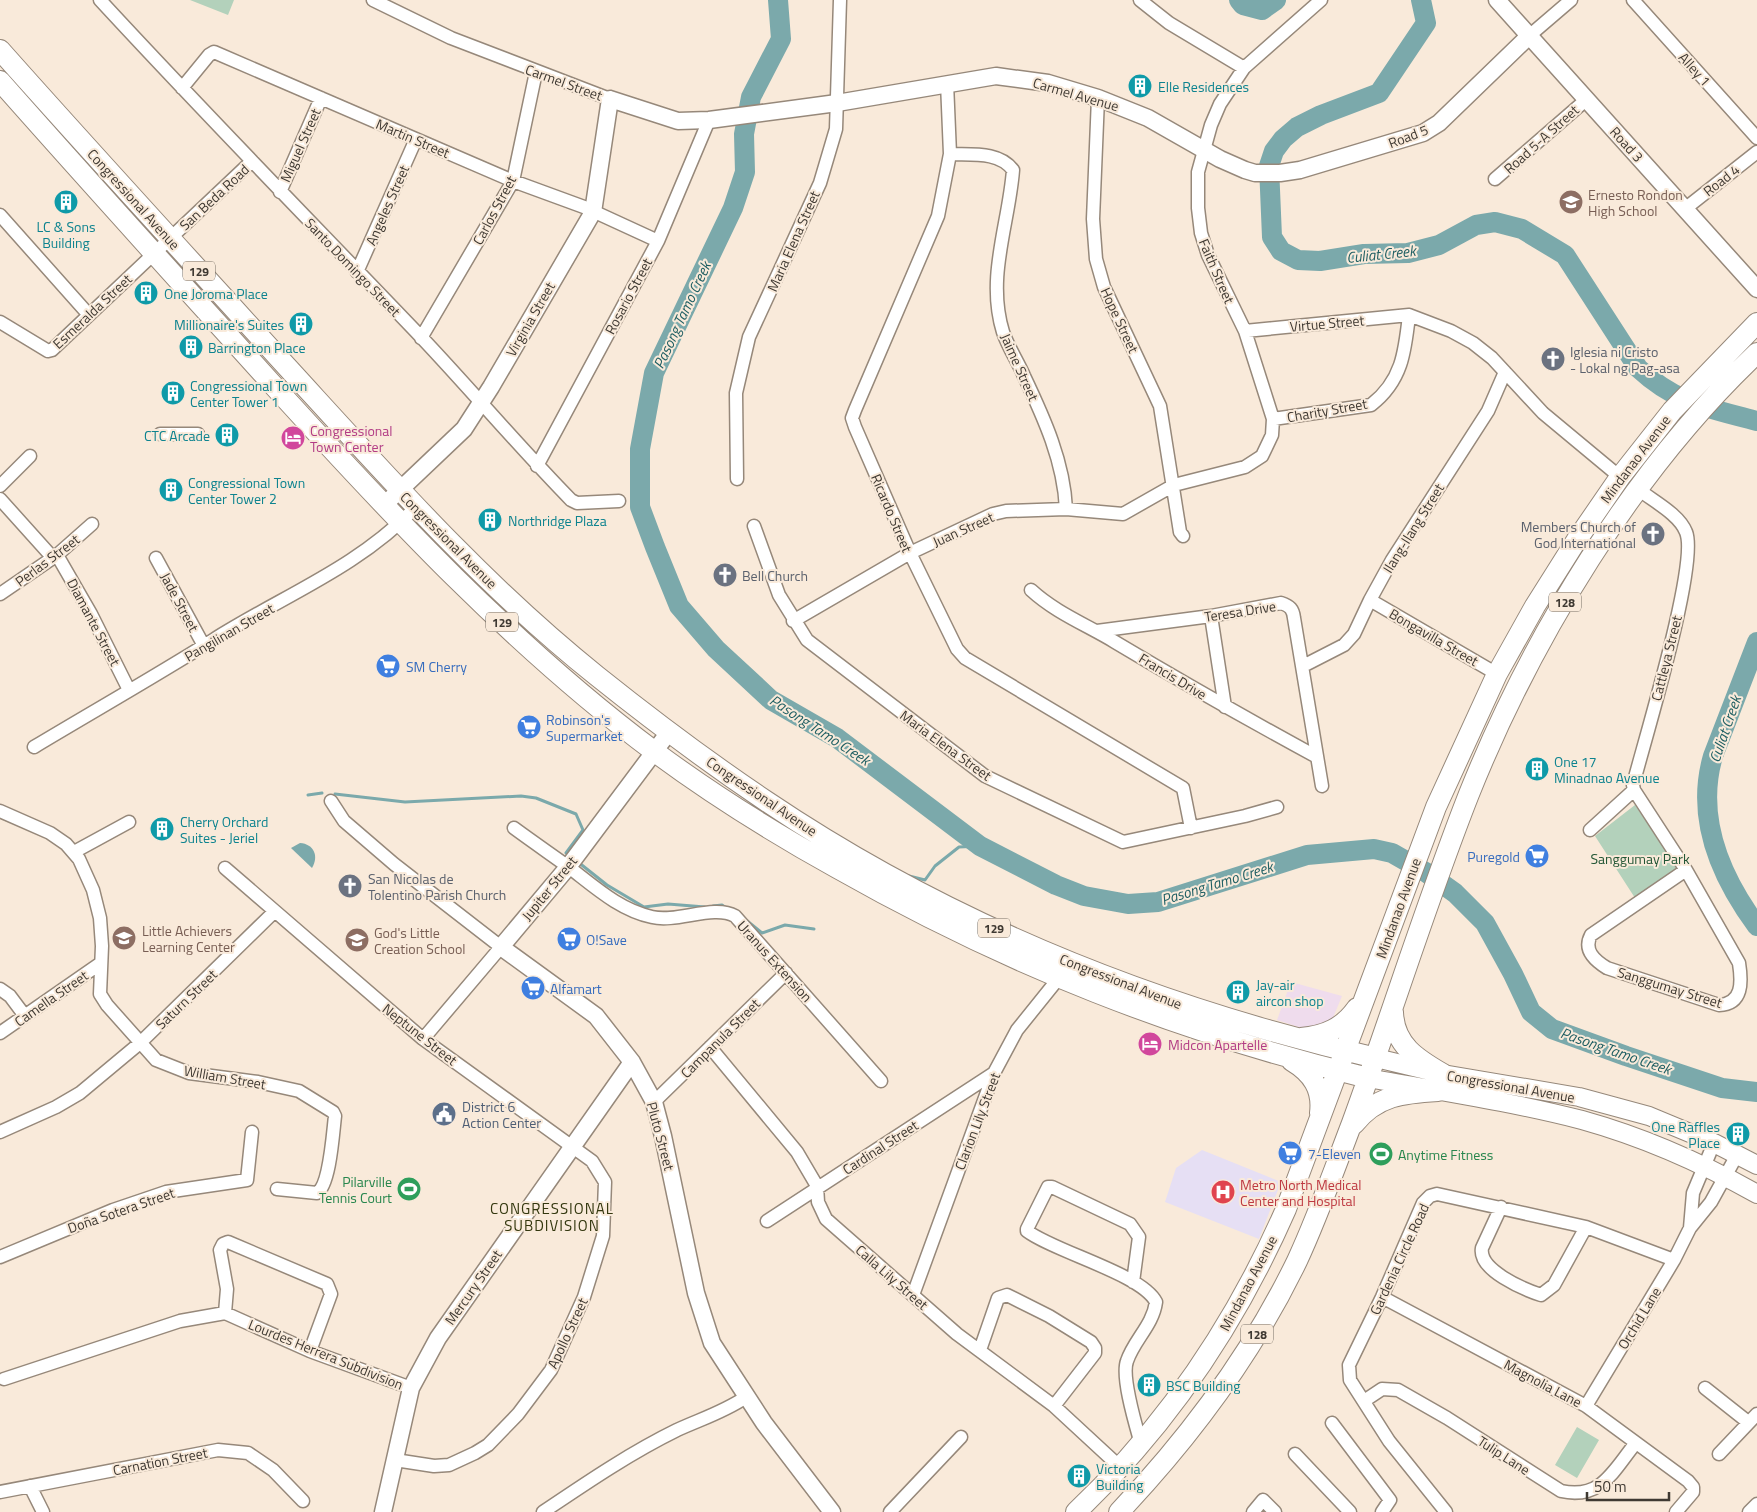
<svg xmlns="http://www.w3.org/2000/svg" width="1757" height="1512" font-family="'Titillium Web',sans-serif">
	<rect width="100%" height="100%" fill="#f9eada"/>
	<path fill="#efdced" d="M1291 982 1342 996 1330 1025 1314 1032 1277 1020Z"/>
	<path fill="#e6dff4" d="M1202 1150 1281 1182 1259 1239 1165 1202 1176 1168Z"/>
	<path fill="#b3d1bb" d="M190 0H234L228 15Z
		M1635 805 1678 868 1635 898 1595 836Z
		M1577 1427 1599 1440 1577 1478 1555 1465Z"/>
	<path fill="#7ba9ab" d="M300 843C314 844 319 856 312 868L291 848Z"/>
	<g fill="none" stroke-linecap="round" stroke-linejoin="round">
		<path stroke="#7ba9ab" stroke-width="3" d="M335 794 405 802 521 796 536 798 576 814 583 830 566 853
			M308 795 322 793
			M578 862 607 885 644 907 668 904 705 907
			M909 876 925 880 935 866 959 847 980 846
			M713 906 722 905 726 908
			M746 920 762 933 785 925 814 929"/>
		<path stroke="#7ba9ab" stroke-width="20" d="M778 0 781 39 751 97 744 134 745 172 733 208 654 373 640 449V507L655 547 679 606 716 649 771 700 837 738 980 846 1056 885 1084 896 1128 904 1158 902 1307 855 1374 849 1392 853 1427 873 1455 893 1485 923 1513 974 1531 1012 1552 1029 1626 1056 1722 1088 1757 1092
			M1239 0 1243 5 1262 10 1276 0
			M1421 0 1426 23 1379 93 1321 115 1297 127 1283 139 1274 151 1269 166 1272 237 1281 251 1298 260 1320 261 1364 254 1408 253 1439 245 1476 225 1495 222 1522 229 1565 255 1638 368C1677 404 1709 408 1757 421
			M1757 642 1713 756C1695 818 1720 876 1757 926"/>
		<defs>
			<path id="minor" d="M100 0C206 115 315 226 423 339 473 392 520 448 571 500L577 503 619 501
				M373 0 451 38 610 99
				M1140 0 1169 23 1244 68
				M1633 0 1757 138
				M1529 36 1571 0
				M947 83 950 154 938 216 855 410 852 418 855 427 910 553 957 649 965 658 1183 788 1191 828
				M182 88 209 55 214 52 513 181 584 207 658 241
				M1098 98 1093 219 1096 259 1104 287 1160 406 1180 532 1183 536
				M950 154C971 155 999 151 1013 170 1009 224 986 277 1003 332 1008 347 1018 362 1024 376 1044 418 1064 462 1066 509
				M1495 179 1587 99
				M280 192 321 98
				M1686 208 1757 152
				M0 215 89 315
				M357 272 416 139
				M0 322 48 351 52 350 252 161
				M1245 331 1409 315 1451 331 1473 343 1492 358 1543 413 1620 477
				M421 338 513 181 536 72
				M1273 419 1371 405C1402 381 1405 352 1409 315
				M160 434H198
				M537 466 658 241 709 120
				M737 479 736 393 749 337 820 183 836 129 840 0
				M0 486 30 456
				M1638 489C1653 501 1679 514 1686 532 1699 563 1644 742 1633 785L1634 790 1686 870 1739 963C1742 982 1743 1004 1719 1005L1607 968C1594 960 1583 950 1591 935L1686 870
				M0 499 53 558
				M754 526 779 595 807 640 985 776 1123 842 1245 816 1277 807
				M57 555 91 614 129 690
				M156 558 204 646
				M1031 590C1056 613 1087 625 1115 642 1182 682 1249 720 1317 757
				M0 594 57 555 92 524
				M1370 600 1497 674
				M1211 616 1225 707
				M793 621 910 553 993 514 1006 511 1066 509 1123 514 1174 485 1245 467 1262 456 1272 435 1273 419 1245 331 1208 255 1201 233 1198 208V172L1211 125 1220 104 1244 68 1321 0
				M1097 631 1211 616 1281 603C1290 606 1293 609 1294 618L1322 786
				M1303 666 1344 645 1354 634 1370 600 1392 560 1488 411 1505 372
				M34 747C94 711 154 677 213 640 284 595 356 569 416 507
				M331 801 344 821 394 864 501 947 423 1039
				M0 811 50 833 66 844 79 859 93 890 100 918 102 946 100 994 107 1005 156 1060 189 1073 258 1082 299 1091 333 1112 335 1116C333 1132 330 1185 317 1193L277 1189
				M514 828C533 842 552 855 570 868 596 888 620 910 652 917 677 923 714 904 735 916L881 1081
				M1590 830 1634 790
				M74 852 129 822
				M225 868 423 1039 592 1161 605 1182 603 1236 584 1297 551 1370 518 1414 488 1445 475 1453 449 1465 434 1466 395 1460
				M0 989 10 996 25 1016
				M0 1033 101 963
				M710 1047 797 1152 817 1186 818 1202 826 1219 957 1334 1054 1406 1120 1467
				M654 1102 786 973
				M0 1132 56 1107 80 1093 140 1043 274 912
				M1501 1207 1482 1248C1478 1270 1523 1289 1541 1295L1554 1285 1586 1227
				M767 1221 994 1073
				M1690 1228 1693 1193 1714 1143
				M0 1257 113 1210 166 1192 247 1180 252 1132
				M1133 1282 1139 1237 1130 1224 1052 1187H1048L1027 1229V1231C1055 1252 1142 1274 1156 1302 1153 1325 1134 1340 1127 1361 1121 1377 1136 1426 1141 1444
				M913 1295 994 1073 1017 1030 1058 979 1062 971
				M1382 1297 1586 1406 1688 1481 1693 1487V1492L1676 1512
				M225 1313 227 1289 220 1250 223 1244 228 1242 327 1284 331 1294 310 1351
				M980 1350 998 1298 1007 1295 1049 1316 1091 1342 1095 1348V1353L1054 1406
				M4 1379 180 1321 225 1313 310 1351 411 1388
				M1705 1388 1748 1422
				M1364 1401 1382 1389 1398 1390 1447 1418 1561 1491C1601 1500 1613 1471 1635 1444
				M1586 1406 1674 1260 1690 1228 1711 1202 1737 1155
				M1332 1423 1390 1500 1382 1512
				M1295 1454 1350 1512
				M1719 1454 1757 1414
				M30 1486 43 1512
				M0 1492 218 1450 248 1453 273 1470 303 1501
				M543 1512C586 1483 630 1453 677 1430 701 1419 724 1412 746 1397
				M890 1512 961 1437
				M1253 1512 1263 1500 1275 1512
				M1446 1512 1389 1441 1350 1380 1349 1365 1382 1297 1423 1203 1430 1196 1437 1194 1586 1227 1674 1260
				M1749 1512 1757 1504"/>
			<path id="tertiary" d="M1497 0 1757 289
				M384 505 464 429 491 387 593 212 610 99 678 121 709 120 837 103 996 76 1048 83 1098 98 1148 118 1220 159 1245 170 1255 173H1280L1300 170 1423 133 1439 123 1529 36
				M669 732 568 867 501 947 596 1016 632 1062 654 1102 663 1136 696 1293 712 1343 764 1423 832 1512
				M383 1512 411 1388 438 1338 632 1062"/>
			<path id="secondary" d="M1376 1058 1443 1074 1579 1097 1649 1116 1714 1143 1757 1165
				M1368 1078C1439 1091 1512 1102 1582 1120 1643 1137 1702 1163 1757 1194"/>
			<path id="primary" d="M0 50C95 157 192 262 288 368 386 475 483 585 597 676 652 720 708 762 766 801 950 925 1160 1008 1376 1058
				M0 81C90 183 182 284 273 385 391 515 513 646 655 752 713 795 774 833 837 868 1008 965 1178 1032 1368 1078
				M1393 1012C1394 1045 1417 1059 1443 1074
				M1301 1038C1325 1036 1343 1028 1357 1008
				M1292 1061C1312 1073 1323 1089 1320 1113
				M1354 1124C1377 1095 1404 1093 1438 1091
				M1076 1512C1166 1427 1236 1323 1286 1209L1436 807 1497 674 1535 606 1576 541 1620 477 1672 411 1757 323
				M1119 1512C1190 1437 1252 1354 1297 1261 1318 1216 1334 1170 1352 1123 1392 1014 1426 903 1469 794 1532 637 1633 470 1757 353"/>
		</defs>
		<use href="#minor" stroke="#96887a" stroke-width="15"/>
		<use href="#tertiary" stroke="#96887a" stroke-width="19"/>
		<use href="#secondary" stroke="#96887a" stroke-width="20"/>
		<use href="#primary" stroke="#96887a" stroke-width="22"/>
		<use href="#minor" stroke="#fff" stroke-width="12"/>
		<use href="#tertiary" stroke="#fff" stroke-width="16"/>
		<use href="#secondary" stroke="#fff" stroke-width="18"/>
		<use href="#primary" stroke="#fff" stroke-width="20"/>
	</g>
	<defs>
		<symbol id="building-disc" viewBox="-11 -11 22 22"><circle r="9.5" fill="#0f9aa8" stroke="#f9eada"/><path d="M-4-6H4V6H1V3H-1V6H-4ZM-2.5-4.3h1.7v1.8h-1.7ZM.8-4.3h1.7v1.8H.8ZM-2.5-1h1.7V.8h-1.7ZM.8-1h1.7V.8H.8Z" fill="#fff"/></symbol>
		<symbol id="school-disc" viewBox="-11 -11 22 22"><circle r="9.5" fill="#8d6e63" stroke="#f9eada"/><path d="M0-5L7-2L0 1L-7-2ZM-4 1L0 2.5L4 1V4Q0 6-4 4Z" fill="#fff"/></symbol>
		<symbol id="church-disc" viewBox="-11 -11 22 22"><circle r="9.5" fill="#6b7280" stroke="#f9eada"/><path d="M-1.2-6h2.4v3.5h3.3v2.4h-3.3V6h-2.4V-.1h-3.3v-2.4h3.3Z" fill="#fff"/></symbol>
		<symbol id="hotel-disc" viewBox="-11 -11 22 22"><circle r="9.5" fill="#d1479c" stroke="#f9eada"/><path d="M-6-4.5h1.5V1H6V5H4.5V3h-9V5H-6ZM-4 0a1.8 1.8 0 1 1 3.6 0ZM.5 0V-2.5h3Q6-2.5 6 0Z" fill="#fff"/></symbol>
		<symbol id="supermarket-disc" viewBox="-11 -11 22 22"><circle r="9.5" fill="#3f7fe0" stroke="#f9eada"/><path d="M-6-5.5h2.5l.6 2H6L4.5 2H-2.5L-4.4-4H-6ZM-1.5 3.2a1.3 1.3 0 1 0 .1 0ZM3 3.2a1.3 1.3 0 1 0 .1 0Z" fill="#fff"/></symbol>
		<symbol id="civic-disc" viewBox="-11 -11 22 22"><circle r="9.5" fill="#5c6f8a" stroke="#f9eada"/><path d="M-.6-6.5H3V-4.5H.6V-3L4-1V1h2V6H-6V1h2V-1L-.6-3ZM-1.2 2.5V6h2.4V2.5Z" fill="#fff"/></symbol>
		<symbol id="stadium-disc" viewBox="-11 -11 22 22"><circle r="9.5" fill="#2e9e5b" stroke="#f9eada"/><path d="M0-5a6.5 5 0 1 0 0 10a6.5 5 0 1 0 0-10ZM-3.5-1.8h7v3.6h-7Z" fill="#fff"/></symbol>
		<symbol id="hospital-disc" viewBox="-11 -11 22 22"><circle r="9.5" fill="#e0444e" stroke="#f9eada"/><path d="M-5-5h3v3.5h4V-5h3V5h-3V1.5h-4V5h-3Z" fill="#fff"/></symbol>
	</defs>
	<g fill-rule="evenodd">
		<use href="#building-disc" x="1126" y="72" width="28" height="28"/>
		<use href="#building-disc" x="52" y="188" width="28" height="28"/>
		<use href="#school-disc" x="1557" y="188" width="28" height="28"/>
		<use href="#building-disc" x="132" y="279" width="28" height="28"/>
		<use href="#building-disc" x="287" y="310" width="28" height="28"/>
		<use href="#building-disc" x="177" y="333" width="28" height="28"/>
		<use href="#church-disc" x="1539" y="345" width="28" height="28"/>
		<use href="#building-disc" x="159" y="379" width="28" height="28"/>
		<use href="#building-disc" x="213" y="421" width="28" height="28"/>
		<use href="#hotel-disc" x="279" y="424" width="28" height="28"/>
		<use href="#building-disc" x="157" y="476" width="28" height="28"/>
		<use href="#building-disc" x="476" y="506" width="28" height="28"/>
		<use href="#church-disc" x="1639" y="520" width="28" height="28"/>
		<use href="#church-disc" x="711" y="561" width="28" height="28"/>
		<use href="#supermarket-disc" x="374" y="652" width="28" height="28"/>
		<use href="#supermarket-disc" x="515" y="713" width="28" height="28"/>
		<use href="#building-disc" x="1523" y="755" width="28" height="28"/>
		<use href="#building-disc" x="148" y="815" width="28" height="28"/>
		<use href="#supermarket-disc" x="1523" y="842" width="28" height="28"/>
		<use href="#church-disc" x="336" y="872" width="28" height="28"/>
		<use href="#school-disc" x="110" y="924" width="28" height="28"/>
		<use href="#supermarket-disc" x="555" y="925" width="28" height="28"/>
		<use href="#school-disc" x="343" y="926" width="28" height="28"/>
		<use href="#supermarket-disc" x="519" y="974" width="28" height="28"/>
		<use href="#building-disc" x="1224" y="978" width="28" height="28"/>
		<use href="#hotel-disc" x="1136" y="1030" width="28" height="28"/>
		<use href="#civic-disc" x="430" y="1100" width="28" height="28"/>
		<use href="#building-disc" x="1724" y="1120" width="28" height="28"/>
		<use href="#supermarket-disc" x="1276" y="1139" width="28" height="28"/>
		<use href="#stadium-disc" x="1367" y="1140" width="28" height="28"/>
		<use href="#stadium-disc" x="395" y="1175" width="28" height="28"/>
		<use href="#hospital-disc" x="1209" y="1178" width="28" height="28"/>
		<use href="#building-disc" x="1135" y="1371" width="28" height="28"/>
		<use href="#building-disc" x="1065" y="1462" width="28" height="28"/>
	</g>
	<g text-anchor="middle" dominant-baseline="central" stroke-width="4" stroke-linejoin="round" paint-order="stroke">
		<g fill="#f9eada" stroke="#776e64" stroke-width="1">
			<rect x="183" y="261.5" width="32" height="19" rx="4"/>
			<rect x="1549" y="592.5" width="32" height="19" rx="4"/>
			<rect x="486" y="612.5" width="32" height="19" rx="4"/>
			<rect x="978" y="918.5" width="32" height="19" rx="4"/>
			<rect x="1241" y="1324.5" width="32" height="19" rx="4"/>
		</g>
		<g font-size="12" font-weight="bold" fill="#3f3932">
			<text x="199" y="271">129</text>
			<text x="1565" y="602">128</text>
			<text x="502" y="622">129</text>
			<text x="994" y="928">129</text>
			<text x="1257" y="1334">128</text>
		</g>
		<g font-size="14" fill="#3f3932" stroke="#f9eada">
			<text transform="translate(1695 69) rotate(48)">Alley 1</text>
			<text transform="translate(564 82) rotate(20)">Carmel Street</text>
			<text transform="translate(1076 94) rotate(16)">Carmel Avenue</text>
			<text transform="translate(1408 136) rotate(-21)">Road 5</text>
			<text transform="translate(413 138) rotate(23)">Martin Street</text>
			<text transform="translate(1541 139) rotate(-42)">Road 5-A Street</text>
			<text transform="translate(1627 144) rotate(48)">Road 3</text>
			<text transform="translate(300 145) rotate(-66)">Miguel Street</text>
			<text transform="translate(1721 180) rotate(-38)">Road 4</text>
			<text transform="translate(214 197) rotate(-43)">San Beda Road</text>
			<text transform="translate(134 199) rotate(48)">Congressional Avenue</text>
			<text transform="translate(387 205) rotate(-66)">Angeles Street</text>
			<text transform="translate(494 210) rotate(-62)">Carlos Street</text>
			<text transform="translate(793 241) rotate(-66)">Maria Elena Street</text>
			<text transform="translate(353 267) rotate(46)">Santo Domingo Street</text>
			<text transform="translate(1217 271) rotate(67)">Faith Street</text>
			<text transform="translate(628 296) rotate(-62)">Rosario Street</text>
			<text transform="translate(92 311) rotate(-43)">Esmeralda Street</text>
			<text transform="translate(530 319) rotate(-60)">Virginia Street</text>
			<text transform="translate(1120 320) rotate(65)">Hope Street</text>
			<text transform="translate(1327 323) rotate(-5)">Virtue Street</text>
			<text transform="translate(1020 367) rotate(66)">Jaime Street</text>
			<text transform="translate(1327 410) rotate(-10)">Charity Street</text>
			<text transform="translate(1635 459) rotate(-53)">Mindanao Avenue</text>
			<text transform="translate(892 513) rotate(67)">Ricardo Street</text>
			<text transform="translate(1413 528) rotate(-58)">Ilang-Ilang Street</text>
			<text transform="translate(963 529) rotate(-24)">Juan Street</text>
			<text transform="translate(449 540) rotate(45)">Congressional Avenue</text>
			<text transform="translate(47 560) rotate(-37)">Perlas Street</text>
			<text transform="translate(180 602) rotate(62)">Jade Street</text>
			<text transform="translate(1240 611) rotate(-9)">Teresa Drive</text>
			<text transform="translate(94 622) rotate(62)">Diamante Street</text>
			<text transform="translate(229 632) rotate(-30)">Pangilinan Street</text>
			<text transform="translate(1434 637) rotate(30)">Bongavilla Street</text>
			<text transform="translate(1666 658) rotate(-76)">Cattleya Street</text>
			<text transform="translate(1173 676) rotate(31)">Francis Drive</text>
			<text transform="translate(946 745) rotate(36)">Maria Elena Street</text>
			<text transform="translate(762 796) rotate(34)">Congressional Avenue</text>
			<text transform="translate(549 888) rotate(-51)">Jupiter Street</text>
			<text transform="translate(1398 908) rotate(-70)">Mindanao Avenue</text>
			<text transform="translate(775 961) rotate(48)">Uranus Extension</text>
			<text transform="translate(1121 981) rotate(21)">Congressional Avenue</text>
			<text transform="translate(1670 987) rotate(17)">Sanggumay Street</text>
			<text transform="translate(51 998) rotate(-35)">Camella Street</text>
			<text transform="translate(186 999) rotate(-44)">Saturn Street</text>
			<text transform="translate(420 1034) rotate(38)">Neptune Street</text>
			<text transform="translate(720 1038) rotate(-45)">Campanula Street</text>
			<text transform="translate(225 1077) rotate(10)">William Street</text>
			<text transform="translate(1511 1086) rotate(10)">Congressional Avenue</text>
			<text transform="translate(977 1121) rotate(-69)">Clarion Lily Street</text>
			<text transform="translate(661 1136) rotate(75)">Pluto Street</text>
			<text transform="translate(880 1147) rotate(-33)">Cardinal Street</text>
			<text transform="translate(121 1210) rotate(-19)">Doña Sotera Street</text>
			<text transform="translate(1399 1259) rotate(-65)">Gardenia Circle Road</text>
			<text transform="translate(892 1277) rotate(41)">Calla Lily Street</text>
			<text transform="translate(1248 1283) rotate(-62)">Mindanao Avenue</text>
			<text transform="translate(473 1287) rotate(-55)">Mercury Street</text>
			<text transform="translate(1639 1318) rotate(-59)">Orchid Lane</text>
			<text transform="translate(567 1333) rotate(-65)">Apollo Street</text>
			<text transform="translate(326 1354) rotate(22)">Lourdes Herrera Subdivision</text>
			<text transform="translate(1543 1383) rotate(28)">Magnolia Lane</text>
			<text transform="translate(1504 1455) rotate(33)">Tulip Lane</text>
			<text transform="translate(160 1461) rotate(-11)">Carnation Street</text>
		</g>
		<g font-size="14" fill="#0d838f" stroke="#f9eada" text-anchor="start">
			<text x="1158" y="86">Elle Residences</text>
			<text x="66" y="226" text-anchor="middle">LC &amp; Sons<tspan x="66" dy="16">Building</tspan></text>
			<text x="164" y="293">One Joroma Place</text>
			<text x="284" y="324" text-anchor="end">Millionaire's Suites</text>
			<text x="208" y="347">Barrington Place</text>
			<text x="190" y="385">Congressional Town<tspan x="190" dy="16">Center Tower 1</tspan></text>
			<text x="210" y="435" text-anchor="end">CTC Arcade</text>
			<text x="188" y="482">Congressional Town<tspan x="188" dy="16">Center Tower 2</tspan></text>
			<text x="508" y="520">Northridge Plaza</text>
			<text x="1554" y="761">One 17<tspan x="1554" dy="16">Minadnao Avenue</tspan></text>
			<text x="180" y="821">Cherry Orchard<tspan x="180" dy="16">Suites - Jeriel</tspan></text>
			<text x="1256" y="984">Jay-air<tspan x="1256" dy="16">aircon shop</tspan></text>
			<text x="1720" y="1126" text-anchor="end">One Raffles<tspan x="1720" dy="16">Place</tspan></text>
			<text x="1166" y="1385">BSC Building</text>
			<text x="1096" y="1468">Victoria<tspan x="1096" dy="16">Building</tspan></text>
		</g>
		<g font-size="14" fill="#785e54" stroke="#f9eada" text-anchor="start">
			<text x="1588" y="194">Ernesto Rondon<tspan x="1588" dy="16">High School</tspan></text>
			<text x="142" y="930">Little Achievers<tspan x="142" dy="16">Learning Center</tspan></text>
			<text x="374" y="932">God's Little<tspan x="374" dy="16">Creation School</tspan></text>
		</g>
		<g font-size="14" fill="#5b616d" stroke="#f9eada" text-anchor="start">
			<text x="1570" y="351">Iglesia ni Cristo<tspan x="1570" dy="16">- Lokal ng Pag-asa</tspan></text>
			<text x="1636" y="526" text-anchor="end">Members Church of<tspan x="1636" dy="16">God International</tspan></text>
			<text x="742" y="575">Bell Church</text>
			<text x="368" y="878">San Nicolas de<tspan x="368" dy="16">Tolentino Parish Church</tspan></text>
		</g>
		<g font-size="14" fill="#b23c85" stroke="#f9eada" text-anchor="start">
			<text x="310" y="430">Congressional<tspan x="310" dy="16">Town Center</tspan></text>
			<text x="1168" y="1044">Midcon Apartelle</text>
		</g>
		<g font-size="14" fill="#366cbe" stroke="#f9eada" text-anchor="start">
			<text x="406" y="666">SM Cherry</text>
			<text x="546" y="719">Robinson's<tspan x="546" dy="16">Supermarket</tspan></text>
			<text x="1520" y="856" text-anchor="end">Puregold</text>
			<text x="586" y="939">O!Save</text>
			<text x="550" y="988">Alfamart</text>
			<text x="1308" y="1153">7-Eleven</text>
		</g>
		<g font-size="14" fill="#215534" stroke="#f9eada">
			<text x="1640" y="858">Sanggumay Park</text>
		</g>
		<g font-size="14" fill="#4e5e75" stroke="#f9eada" text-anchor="start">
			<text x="462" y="1106">District 6<tspan x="462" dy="16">Action Center</tspan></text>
		</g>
		<g font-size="14" fill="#27864d" stroke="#f9eada" text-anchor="start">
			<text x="1398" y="1154">Anytime Fitness</text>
			<text x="392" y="1181" text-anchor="end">Pilarville<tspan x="392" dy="16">Tennis Court</tspan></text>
		</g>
		<g font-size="14" fill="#be3a42" stroke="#f9eada" text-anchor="start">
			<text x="1240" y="1184">Metro North Medical<tspan x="1240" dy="16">Center and Hospital</tspan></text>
		</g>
		<g font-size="15" font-style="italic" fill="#1e5e62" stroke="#f9eada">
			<text transform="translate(1381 254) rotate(-6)">Culiat Creek</text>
			<text transform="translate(682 315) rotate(-65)">Pasong Tamo Creek</text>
			<text transform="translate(1725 729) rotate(-71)">Culiat Creek</text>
			<text transform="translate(820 730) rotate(33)">Pasong Tamo Creek</text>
			<text transform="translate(1217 883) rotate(-17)">Pasong Tamo Creek</text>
			<text transform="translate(1616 1051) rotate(19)">Pasong Tamo Creek</text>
		</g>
		<g font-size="15" letter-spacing="1" fill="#33370e" stroke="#f9eada">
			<text x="552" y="1208">CONGRESSIONAL<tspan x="552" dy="17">SUBDIVISION</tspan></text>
		</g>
	</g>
	<path d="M1587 1492v8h82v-8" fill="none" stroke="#3f3932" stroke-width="2.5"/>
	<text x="1594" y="1492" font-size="15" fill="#3f3932" stroke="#f9eada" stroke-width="4" paint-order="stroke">50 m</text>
</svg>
